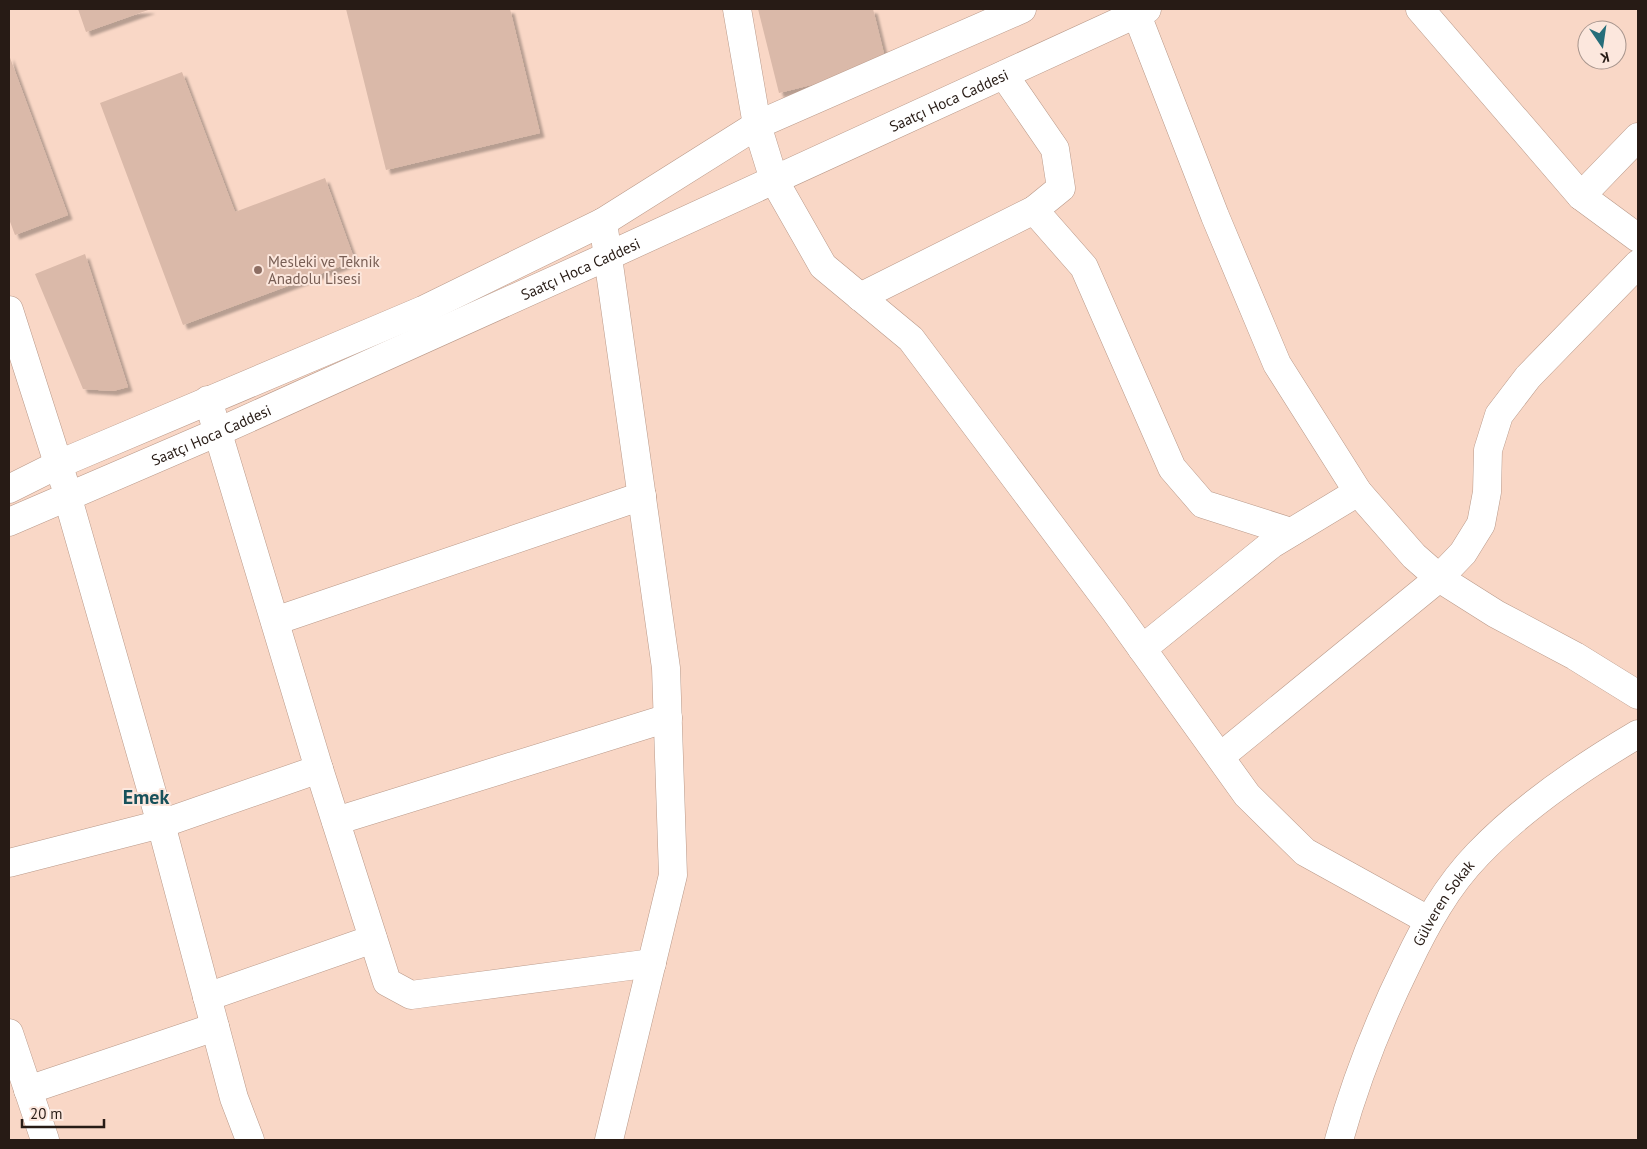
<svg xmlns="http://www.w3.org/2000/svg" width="1647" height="1149" font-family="'PT Sans',sans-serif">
	<defs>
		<filter id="shadow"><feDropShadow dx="4.5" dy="4.5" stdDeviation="1" flood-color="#0004"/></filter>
	</defs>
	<rect width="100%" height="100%" fill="#f9d7c6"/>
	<path fill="#dab9a9" filter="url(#shadow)" d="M78 9H151L86 32Z
		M346 9H510L540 133 386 170Z
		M758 9H873L887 66 779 93Z
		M9 55 68 215 15 235 9 219Z
		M182 72 235 212 325 178 355 261 183 325 100 103Z
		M85 254 128 387 113 391 83 389 35 274Z"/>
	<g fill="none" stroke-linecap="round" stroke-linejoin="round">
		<defs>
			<g id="street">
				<path d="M737 9 757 125 774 180 823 266 911 339 1115 611 1247 795 1305 852 1428 920"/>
				<path d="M1420 9 1581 196 1638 238"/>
				<path d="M1137 15 1215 216 1277 364 1358 492 1414 556 1439 578 1496 614 1575 656 1638 695"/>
				<path d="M1581 196 1638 137"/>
				<path d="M1034 210 1084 267 1172 468 1203 504 1291 532"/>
				<path d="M603 222 666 668 673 875 609 1140"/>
				<path d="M860 297 1034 210 1061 188 1055 149 1004 75"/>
				<path d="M208 400 319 769 387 982 411 995 652 963"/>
				<path d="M67 495 161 824 234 1098 250 1140"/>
				<path d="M275 621 642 496"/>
				<path d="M1142 649 1272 544 1358 492"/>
				<path d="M1221 756 1439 578 1463 553 1481 524 1487 492 1488 450 1499 415 1528 377 1638 264"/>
				<path d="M336 821 668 718"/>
				<path d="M9 863 161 824 319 769"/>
				<path d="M207 997 373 939"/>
				<path d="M9 1033 45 1140"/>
				<path d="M28 1090 215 1027"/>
				<path id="s1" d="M1339 1140C1356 1079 1379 1021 1407 964 1426 924 1447 886 1478 854 1524 806 1582 767 1638 734"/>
			</g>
			<g id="secondary">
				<path d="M9 310 64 482"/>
				<path d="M9 489 59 464 423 310 603 222 757 125 1022 9"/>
				<path id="s2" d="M9 522 218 432 608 256 1147 9"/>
			</g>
		</defs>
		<use href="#street" stroke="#b99989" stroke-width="29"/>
		<use href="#secondary" stroke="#b99989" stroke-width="29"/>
		<use href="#street" stroke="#fff" stroke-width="28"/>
		<use href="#secondary" stroke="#fff" stroke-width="28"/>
	</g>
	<circle fill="#8d6e63" stroke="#fce7dd" stroke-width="2" cx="258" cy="270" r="5"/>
	<g text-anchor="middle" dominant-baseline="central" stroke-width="4" stroke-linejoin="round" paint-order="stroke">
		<g font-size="15" fill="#271b15" stroke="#fce7dd">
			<text stroke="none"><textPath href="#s2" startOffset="1030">Saatçı Hoca Caddesi</textPath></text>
			<text stroke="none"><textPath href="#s2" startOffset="625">Saatçı Hoca Caddesi</textPath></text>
			<text stroke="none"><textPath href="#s2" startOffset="220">Saatçı Hoca Caddesi</textPath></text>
			<text stroke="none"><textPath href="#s1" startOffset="260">Gülveren Sokak</textPath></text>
		</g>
		<g font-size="15" fill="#785e54" stroke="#fce7dd" text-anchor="start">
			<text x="268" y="261">Mesleki ve Teknik<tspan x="268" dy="17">Anadolu Lisesi</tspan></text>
		</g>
		<g font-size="20" font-weight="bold" fill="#17515b" stroke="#fce7dd">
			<text x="146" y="797">Emek</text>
		</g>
	</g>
	<rect width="1647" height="1149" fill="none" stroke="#271b15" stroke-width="20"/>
	<g transform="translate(1602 45) rotate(167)"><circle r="24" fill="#fce7dd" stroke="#a7958d"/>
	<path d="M0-4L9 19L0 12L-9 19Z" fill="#266e7a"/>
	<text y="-8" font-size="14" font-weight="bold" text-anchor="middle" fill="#271b15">K</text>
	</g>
	<path d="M22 1119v8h82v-8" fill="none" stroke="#271b15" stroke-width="2.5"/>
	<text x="30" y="1119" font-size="15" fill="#271b15" stroke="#fce7dd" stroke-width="4" paint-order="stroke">20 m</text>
</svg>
